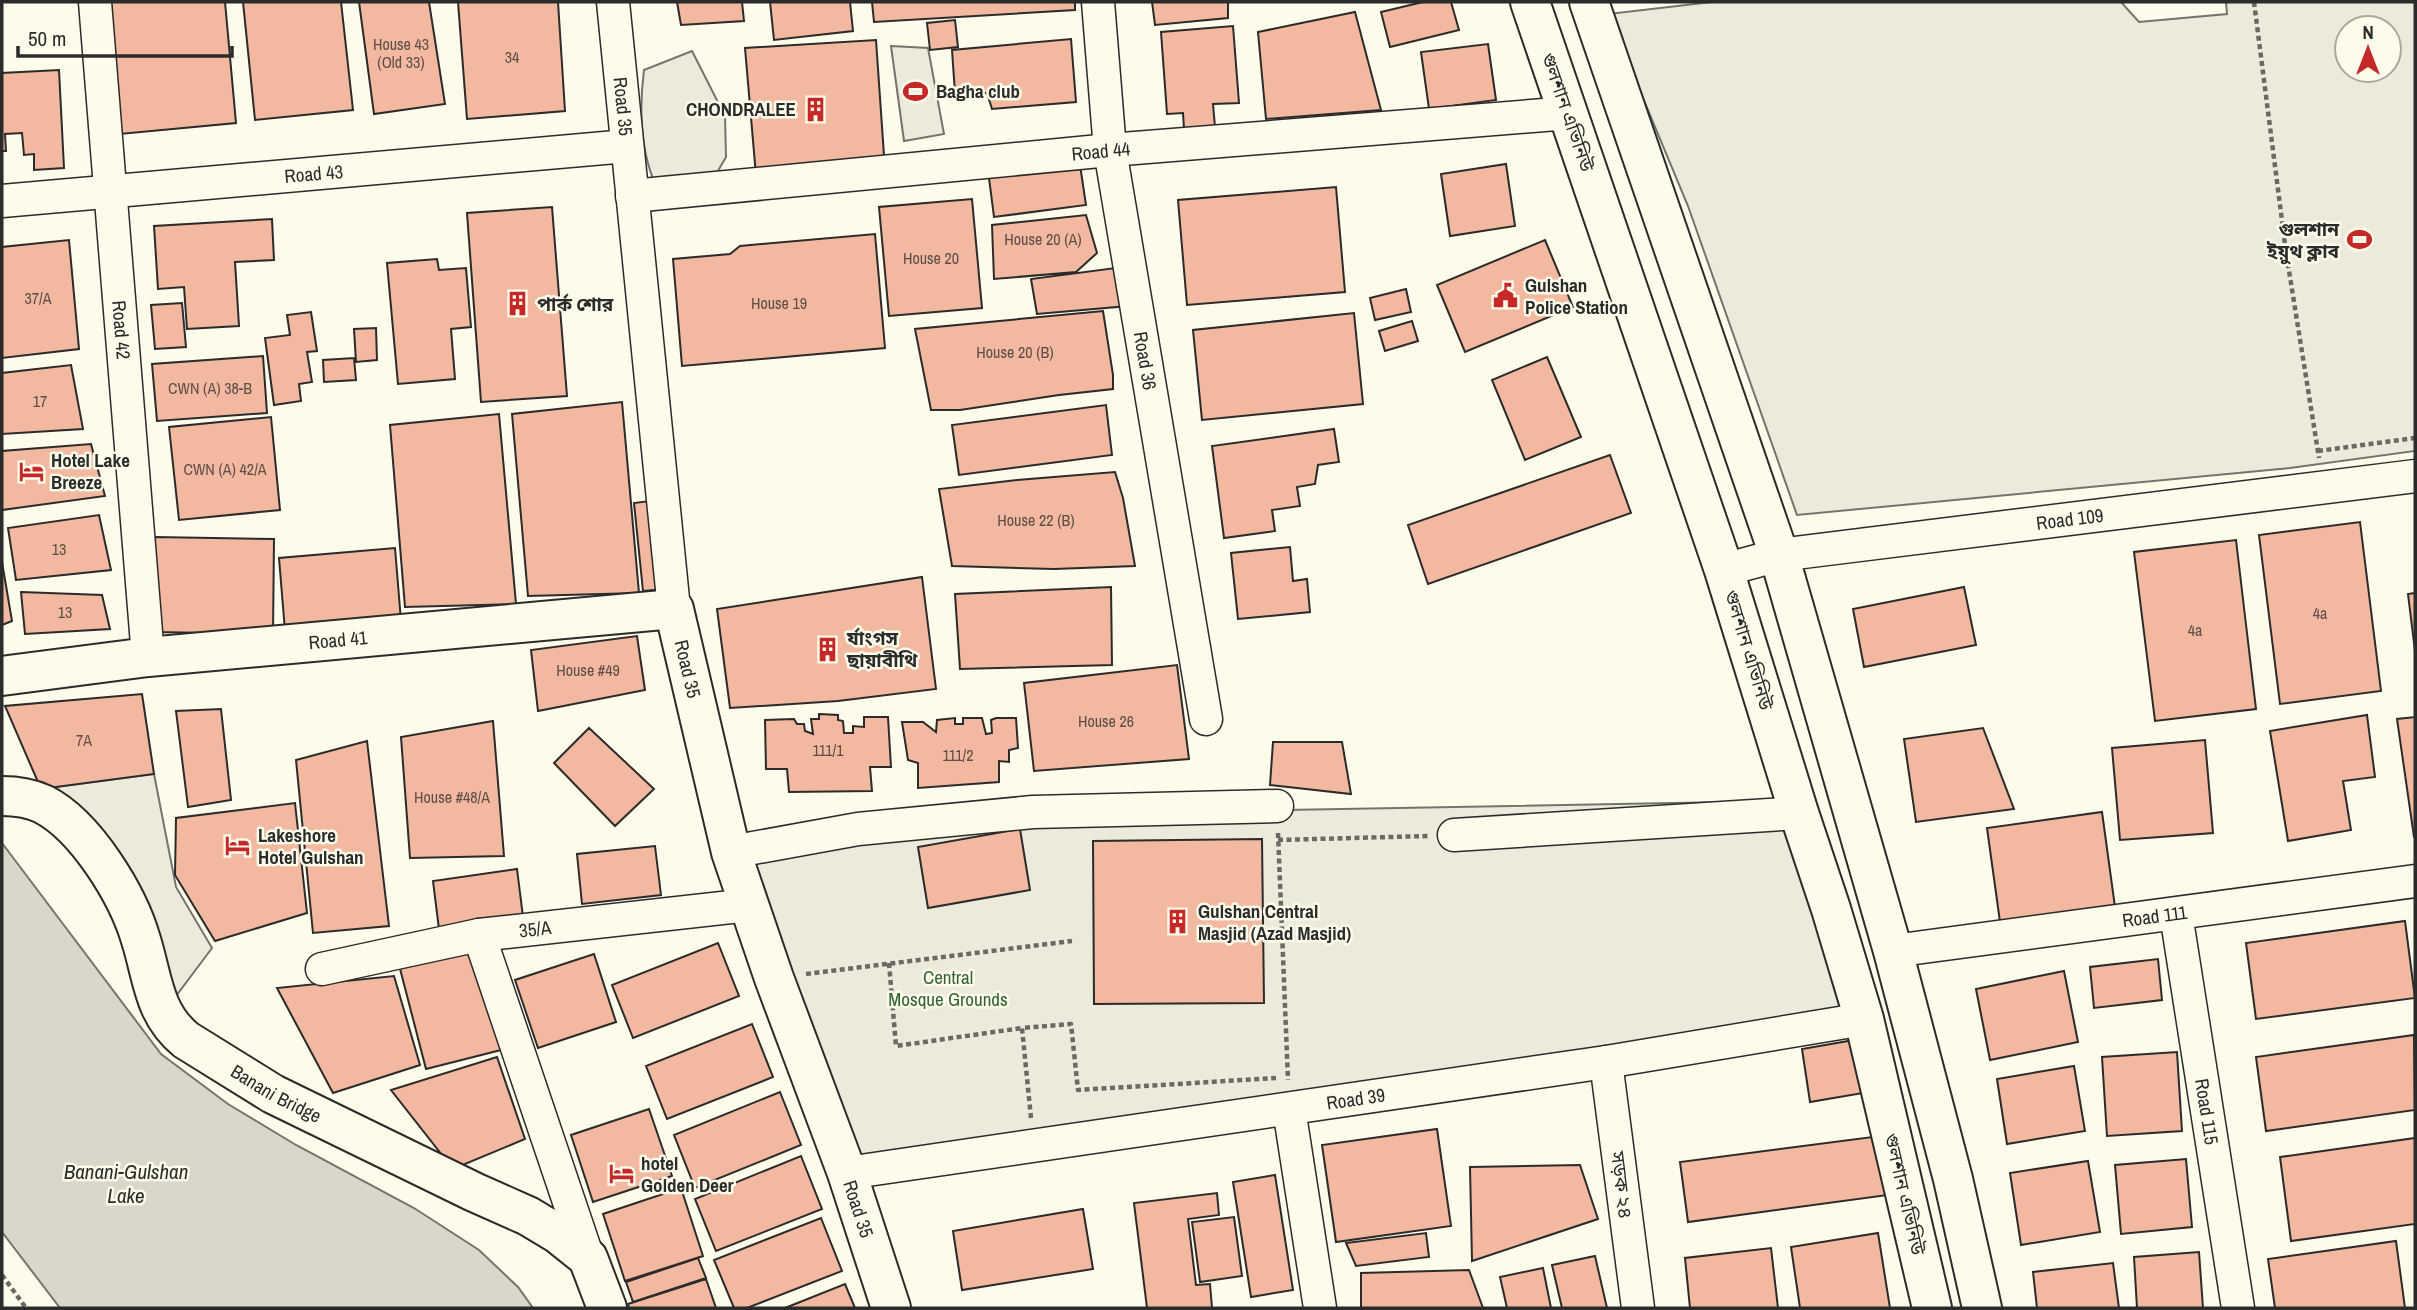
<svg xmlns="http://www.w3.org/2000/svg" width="2417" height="1310" font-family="'Archivo Narrow','Noto Sans Bengali',sans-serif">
	<rect width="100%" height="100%" fill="#fdfbea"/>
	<path fill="#ecebdb" stroke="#74746e" stroke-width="2" fill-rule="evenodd" d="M1712 2H2121L2139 22 2227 14 2226 2H2415V451L2290 468 1797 515 1688 206 1608 14ZM2347 28H2389V70H2347Z
		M891 46 928 48 944 134 904 141Z
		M692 51 725 116 726 157 711 183 657 188C640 152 639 109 644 70Z
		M154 774 176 887 212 948 176 996 158 939 41 789Z
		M1783 801 1847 1016 848 1163 723 859 861 835 1285 810Z"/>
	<path fill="#d8d7c9" stroke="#74746e" stroke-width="2" d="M2 843 161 1054 228 1104 296 1145 414 1208 479 1250 518 1287 533 1308H60L2 1232Z"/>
	<path fill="#f2b8a0" stroke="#2b2b2b" stroke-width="2" d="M108 2H225L236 123 120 134Z
		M243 2H341L353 110 255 120Z
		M359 2H429L445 104 374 114Z
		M458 2H558L565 111 467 119Z
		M677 2H742L744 21 681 25Z
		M770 2H850L853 31 774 40Z
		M872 2H1075V10L874 22Z
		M1152 2H1228V18L1155 25Z
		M1423 2H1451L1459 30 1390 47 1381 12Z
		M1355 12 1381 110 1266 119 1258 32Z
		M955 20 958 47 930 50 927 23Z
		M1233 26 1239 103 1213 104 1215 127 1184 129 1183 113 1167 114 1161 32Z
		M1071 39 1076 102 992 109 987 93H955L952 50Z
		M876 40 885 170 757 187 745 48Z
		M1488 44 1496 100 1429 109 1421 52Z
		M59 70 64 168 34 170V154L24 155 22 133 5 134 6 151H2V73Z
		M1506 164 1515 226 1450 236 1441 174Z
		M1080 165 1086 205 994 217 989 178Z
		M1336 187 1345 292 1187 305 1178 200Z
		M972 199 982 308 889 316 879 207Z
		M552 207 567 396 481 402 467 213Z
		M1086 215 1097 253 1076 272 994 279 992 225Z
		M272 219 274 260 235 262 239 326 187 329 184 287 158 289 154 226Z
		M875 234 885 348 682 366 673 259 730 254 740 246Z
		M69 240 79 349 2 358V247Z
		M1545 240 1573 307 1465 352 1437 285Z
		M437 259 439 270 466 268 471 327 451 329 455 379 398 384 387 263Z
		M1123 267 1128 306 1037 314 1031 279Z
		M1406 289 1411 312 1375 320 1370 298Z
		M182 303 186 347 155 349 151 305Z
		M1103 311 1113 375V389L1059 395 960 410H931L915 329Z
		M311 312 317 351 307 352 312 382 299 384 301 401 274 405 265 338 290 335 287 315Z
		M1354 313 1363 404 1202 420 1193 330Z
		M1412 321 1418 341 1385 351 1379 331Z
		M376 328 377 360 356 362 354 329Z
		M263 356 267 413 157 421 152 364Z
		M1547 357 1581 437 1525 460 1492 380Z
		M354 358 356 380 324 382 323 360Z
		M71 365 83 429 2 434V373Z
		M622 402 639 593 528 596 512 414Z
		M1106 405 1112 455 959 475 952 425Z
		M499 414 516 604 405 607 390 425Z
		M271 417 280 510 179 520 169 427Z
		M1334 429 1339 462 1318 465 1315 484 1297 487 1300 506 1272 510 1275 531 1224 538 1212 446Z
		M91 444 105 496 2 510V451Z
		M1610 455 1631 513 1428 584 1408 525Z
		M1115 472 1123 498 1135 566 1054 569 952 566 939 489 1017 480Z
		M657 500 666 589 643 591 634 503Z
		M99 515 111 570 16 580 8 528Z
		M2360 522 2381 691 2280 704 2259 535Z
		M155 537 274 539 273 634 153 632Z
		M2236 540 2256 709 2155 721 2134 552Z
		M1290 547 1293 581 1307 579 1310 612 1238 619 1231 553Z
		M395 548 401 621 285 631 279 558Z
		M2 562 12 621 2 625Z
		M922 577 936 689 838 701 730 708 717 609Z
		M1111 587 1112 665 960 669 955 594Z
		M1964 587 1976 645 1864 667 1853 609Z
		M21 592 102 595 110 629 25 634Z
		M2415 593V651L2408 594Z
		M637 636 645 690 538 711 531 650Z
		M1177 665 1189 759 1034 771 1024 683Z
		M142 694 154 774 41 789 5 706Z
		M221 709 231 800 188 807 176 711Z
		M819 714 838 715V720L843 721 844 733H853V726L864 727V717H888L891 767H870L872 791 789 792 787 769H766L765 720 794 719 797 724H804L805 731 813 734 811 719H819Z
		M2367 715 2375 777 2343 781 2351 830 2288 841 2270 731Z
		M2415 717V837H2414L2397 719Z
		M955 718V724H963V718H982L986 734 992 733 991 720 996 718H1016L1018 748 1009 750V762L999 761V782L918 788V763L908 760 902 722H923L936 732 937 720Z
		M493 721 504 856 410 858 401 737Z
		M589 728 654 789 615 826 554 763Z
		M1983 728 2014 809 1916 822 1904 739Z
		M2205 740 2213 833 2120 840 2112 748Z
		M367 741 389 926 313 933 296 760Z
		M1273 742H1342L1351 794 1270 785Z
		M295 803 307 913 215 941 175 875 176 818Z
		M2102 812 2115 907 2000 922 1987 828Z
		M1020 829 1030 890 928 908 918 847Z
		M1262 839 1264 1003 1094 1004 1093 841Z
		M655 846 661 895 582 904 577 854Z
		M517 869 523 917 439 929 433 881Z
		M2405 921 2415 998 2256 1019 2246 943Z
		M478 941 505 1049 426 1069 398 961Z
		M718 943 739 996 633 1038 612 985Z
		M594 954 616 1022 538 1048 515 980Z
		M2158 959 2162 1000 2094 1008 2090 967Z
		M2064 971 2078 1042 1990 1060 1976 989Z
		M394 976 420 1065 333 1093 277 988Z
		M752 1024 773 1077 667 1119 646 1066Z
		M2414 1035 2415 1110 2266 1131 2256 1057Z
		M1854 1040 1863 1093 1810 1102 1802 1049Z
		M2177 1052 2182 1131 2107 1136 2102 1057Z
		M497 1057 525 1139 453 1169 391 1090Z
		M2074 1066 2085 1131 2007 1144 1997 1079Z
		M780 1092 801 1145 695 1188 674 1135Z
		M649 1109 672 1176 593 1202 571 1135Z
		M1437 1129 1451 1226 1336 1242 1322 1145Z
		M1880 1136 1888 1195 1688 1222 1680 1162Z
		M2415 1138V1224L2291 1241 2280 1157Z
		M801 1156 822 1209 716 1251 695 1199Z
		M2186 1159 2192 1227 2121 1234 2115 1165Z
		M2088 1161 2100 1232 2021 1245 2010 1173Z
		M1580 1165 1598 1219 1472 1261 1470 1167Z
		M1275 1175 1293 1290 1251 1297 1233 1182Z
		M681 1188 703 1256 625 1281 603 1214Z
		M1217 1193 1219 1215 1188 1219 1196 1285 1210 1284 1212 1308H1147L1134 1203Z
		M1083 1209 1093 1269 962 1290 953 1231Z
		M1234 1217 1242 1276 1200 1282 1192 1222Z
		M821 1218 842 1271 747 1308H734L714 1260Z
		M1426 1233 1429 1257 1356 1266 1346 1243Z
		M1878 1233 1890 1308H1800L1791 1247Z
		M2396 1241 2405 1308H2275L2268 1259Z
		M1771 1248 1778 1308H1690L1685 1258Z
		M2199 1252 2203 1308H2137L2134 1257Z
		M1595 1256 1607 1308H1562L1552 1265Z
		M698 1258 706 1278 633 1302 626 1282Z
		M2113 1263 2119 1308H2037L2033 1272Z
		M1543 1268 1551 1308H1507L1500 1277Z
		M1469 1270 1483 1308H1361V1273Z
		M706 1279 716 1308H629L628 1304Z
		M845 1284 855 1308H785Z"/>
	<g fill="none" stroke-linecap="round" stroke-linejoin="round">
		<defs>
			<g id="minor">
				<path id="s1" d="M95 2 148 657"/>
				<path id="s2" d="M613 2 674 609"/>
				<path id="s3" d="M1098 2 1110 150 1206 719"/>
				<path id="s4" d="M632 196 1110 150 1569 113"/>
				<path id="s5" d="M2 201 627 146"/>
				<path id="s6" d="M1724 570 1779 555 2415 476"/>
				<path d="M1454 835 1799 813"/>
				<path d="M731 852 858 829 1033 812 1277 806"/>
				<path id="s7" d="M2176 914 2238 1308"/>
				<path d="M479 935 588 1258"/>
				<path id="s8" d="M1893 951 2415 881"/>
				<path id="s9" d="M322 969 479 935 749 905"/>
				<path d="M1606 1062 1638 1308"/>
				<path d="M1289 1109 1320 1308"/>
				<path id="s10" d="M847 1173 1606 1062 1864 1019"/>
			</g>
			<g id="major">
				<path d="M1530 2 1724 570 1799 813 1831 909 1864 1019 1932 1308"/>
				<path d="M1589 2 1779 555 1893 951 1953 1179 1982 1308"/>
				<path id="s11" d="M2 676 148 657 674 609 731 852 774 978 847 1173 891 1308"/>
				<path id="s12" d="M2 796C16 796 30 798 43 804 86 826 128 895 141 940 153 978 153 1013 186 1040L273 1094 474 1192 528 1216 558 1234 588 1258 607 1308"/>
			</g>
		</defs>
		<use href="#minor" stroke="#2b2b2b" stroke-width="35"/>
		<use href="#major" stroke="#2b2b2b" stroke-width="42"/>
		<path stroke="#6a6964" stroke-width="4.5" stroke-dasharray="5 3.5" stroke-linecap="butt" d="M2254 2 2286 252 2319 458
			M2318 451 2415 438
			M1278 833 1288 1080
			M1278 840 1428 836
			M889 963 896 1046 1022 1028
			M806 974 1072 941
			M1031 1118 1022 1028 1071 1024 1078 1090 1276 1078
			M2 1275 26 1308"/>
		<use href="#minor" stroke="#fdfbea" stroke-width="32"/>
		<use href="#major" stroke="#fdfbea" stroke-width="38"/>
	</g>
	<defs>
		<symbol id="stadium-bare" viewBox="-9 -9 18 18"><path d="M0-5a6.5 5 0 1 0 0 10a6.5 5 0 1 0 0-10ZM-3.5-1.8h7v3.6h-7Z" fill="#c62828" stroke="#fdfbea" stroke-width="2.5" paint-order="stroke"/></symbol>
		<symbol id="building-bare" viewBox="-9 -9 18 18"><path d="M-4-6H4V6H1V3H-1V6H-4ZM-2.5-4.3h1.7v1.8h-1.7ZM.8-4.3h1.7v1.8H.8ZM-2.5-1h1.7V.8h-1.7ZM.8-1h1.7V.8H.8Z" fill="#c62828" stroke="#fdfbea" stroke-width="2.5" paint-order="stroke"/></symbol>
		<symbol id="civic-bare" viewBox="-9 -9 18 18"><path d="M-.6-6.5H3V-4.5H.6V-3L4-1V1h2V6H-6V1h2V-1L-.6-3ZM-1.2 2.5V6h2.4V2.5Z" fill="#c62828" stroke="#fdfbea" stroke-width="2.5" paint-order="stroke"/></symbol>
		<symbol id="hotel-bare" viewBox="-9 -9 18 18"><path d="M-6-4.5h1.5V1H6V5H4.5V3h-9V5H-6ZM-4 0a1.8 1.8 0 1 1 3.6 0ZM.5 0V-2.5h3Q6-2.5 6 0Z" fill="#c62828" stroke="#fdfbea" stroke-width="2.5" paint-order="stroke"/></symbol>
	</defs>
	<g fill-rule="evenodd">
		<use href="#stadium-bare" x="898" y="74" width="35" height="35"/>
		<use href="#building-bare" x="798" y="92" width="35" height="35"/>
		<use href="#stadium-bare" x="2342" y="222" width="35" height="35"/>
		<use href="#civic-bare" x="1488" y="278" width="35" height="35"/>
		<use href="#building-bare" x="500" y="286" width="35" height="35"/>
		<use href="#hotel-bare" x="14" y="454" width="35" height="35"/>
		<use href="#building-bare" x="810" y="632" width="35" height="35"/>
		<use href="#hotel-bare" x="220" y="828" width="35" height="35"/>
		<use href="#building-bare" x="1160" y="904" width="35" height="35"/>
		<use href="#hotel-bare" x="604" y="1156" width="35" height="35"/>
	</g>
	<g text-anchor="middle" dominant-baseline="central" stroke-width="5" stroke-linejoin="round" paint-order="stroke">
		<g font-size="16" fill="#5d4e48">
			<text x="401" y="44">House 43<tspan x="401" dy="18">(Old 33)</tspan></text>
			<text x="512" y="57">34</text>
			<text x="1043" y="239">House 20 (A)</text>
			<text x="931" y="258">House 20</text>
			<text x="38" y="298">37/A</text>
			<text x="779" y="303">House 19</text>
			<text x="1015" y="352">House 20 (B)</text>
			<text x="210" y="388">CWN (A) 38-B</text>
			<text x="40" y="401">17</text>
			<text x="225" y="469">CWN (A) 42/A</text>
			<text x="1036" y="520">House 22 (B)</text>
			<text x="59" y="549">13</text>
			<text x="65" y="612">13</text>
			<text x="2320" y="613">4a</text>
			<text x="2195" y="630">4a</text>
			<text x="588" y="670">House #49</text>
			<text x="1106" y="721">House 26</text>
			<text x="84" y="740">7A</text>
			<text x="828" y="750">111/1</text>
			<text x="958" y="755">111/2</text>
			<text x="452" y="797">House #48/A</text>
		</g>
		<g font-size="19" font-weight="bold" fill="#2b2b2b" stroke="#fdfbea" text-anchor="start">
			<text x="936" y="91">Bagha club</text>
			<text x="796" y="109" text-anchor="end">CHONDRALEE</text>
			<text x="2339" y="229" text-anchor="end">গুলশান<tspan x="2339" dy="22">ইয়ুথ ক্লাব</tspan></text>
			<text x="1525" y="285">Gulshan<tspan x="1525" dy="22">Police Station</tspan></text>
			<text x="537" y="304">পার্ক শোর</text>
			<text x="51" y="460">Hotel Lake<tspan x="51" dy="22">Breeze</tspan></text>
			<text x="847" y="638">র্যাংগস<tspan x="847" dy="22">ছায়াবীথি</tspan></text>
			<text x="258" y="835">Lakeshore<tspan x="258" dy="22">Hotel Gulshan</tspan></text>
			<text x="1198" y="911">Gulshan Central<tspan x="1198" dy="22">Masjid (Azad Masjid)</tspan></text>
			<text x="641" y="1163">hotel<tspan x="641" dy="22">Golden Deer</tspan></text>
		</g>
		<g font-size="19" fill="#2b2b2b" stroke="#fdfbea">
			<text stroke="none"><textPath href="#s2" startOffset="105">Road 35</textPath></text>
			<text transform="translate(1568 112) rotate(71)">গুলশান এভিনিউ</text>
			<text stroke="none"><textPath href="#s4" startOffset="471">Road 44</textPath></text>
			<text stroke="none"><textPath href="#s5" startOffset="313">Road 43</textPath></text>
			<text stroke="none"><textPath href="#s1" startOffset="329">Road 42</textPath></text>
			<text stroke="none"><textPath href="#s3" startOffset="362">Road 36</textPath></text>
			<text stroke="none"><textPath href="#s6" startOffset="350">Road 109</textPath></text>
			<text stroke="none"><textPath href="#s11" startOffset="338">Road 41</textPath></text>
			<text transform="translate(1749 650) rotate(73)">গুলশান এভিনিউ</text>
			<text stroke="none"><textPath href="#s11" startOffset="737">Road 35</textPath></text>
			<text stroke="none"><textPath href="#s8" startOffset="264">Road 111</textPath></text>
			<text stroke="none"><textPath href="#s9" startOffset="217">35/A</textPath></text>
			<text stroke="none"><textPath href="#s12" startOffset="430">Banani Bridge</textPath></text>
			<text stroke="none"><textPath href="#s10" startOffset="514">Road 39</textPath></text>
			<text stroke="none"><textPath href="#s7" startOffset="200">Road 115</textPath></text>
			<text transform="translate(1622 1185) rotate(83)">সড়ক ২৪</text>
			<text transform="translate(1905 1194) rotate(77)">গুলশান এভিনিউ</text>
			<text stroke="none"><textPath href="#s11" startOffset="1304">Road 35</textPath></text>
		</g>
		<g font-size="19" fill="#34623c" stroke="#fdfbea">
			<text x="948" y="977">Central<tspan x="948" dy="22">Mosque Grounds</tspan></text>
		</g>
		<g font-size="21" font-style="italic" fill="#2b2b2b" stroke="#fdfbea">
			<text x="126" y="1171">Banani-Gulshan<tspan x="126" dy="24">Lake</tspan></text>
		</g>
	</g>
	<rect width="2417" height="1310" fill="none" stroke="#2b2b2b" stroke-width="7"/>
	<g transform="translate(2368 49)"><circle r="33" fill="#fdfbea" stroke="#a9a89e" stroke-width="2"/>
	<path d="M0-5L12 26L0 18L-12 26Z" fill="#c62828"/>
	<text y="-10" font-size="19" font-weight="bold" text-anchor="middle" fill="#2b2b2b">N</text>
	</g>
	<path d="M18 46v10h214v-10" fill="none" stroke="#2b2b2b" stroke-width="3.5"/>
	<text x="28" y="46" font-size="21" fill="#2b2b2b" stroke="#fdfbea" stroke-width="5" paint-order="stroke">50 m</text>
</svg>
